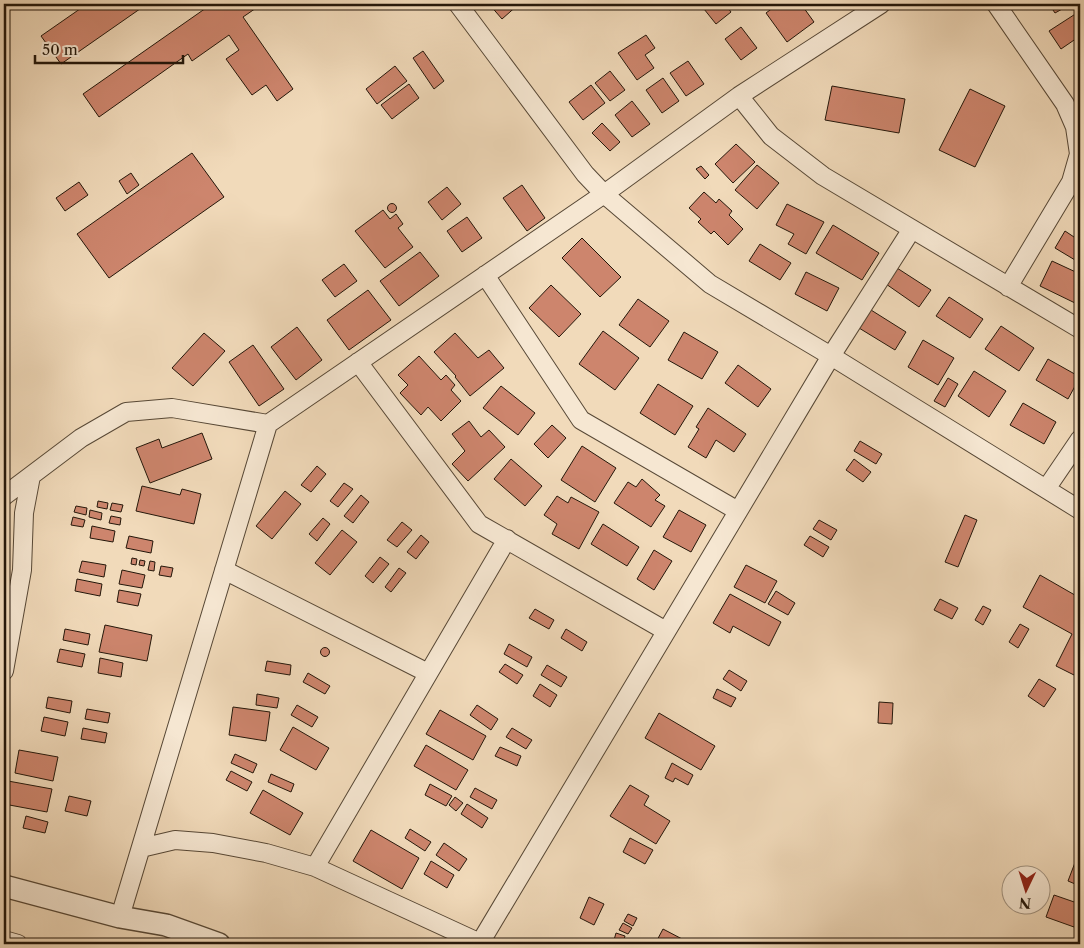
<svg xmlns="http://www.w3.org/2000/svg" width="1084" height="948" font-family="'Libre Caslon Text',serif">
	<rect width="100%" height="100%" fill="#f1daba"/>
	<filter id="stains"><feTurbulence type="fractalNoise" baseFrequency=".004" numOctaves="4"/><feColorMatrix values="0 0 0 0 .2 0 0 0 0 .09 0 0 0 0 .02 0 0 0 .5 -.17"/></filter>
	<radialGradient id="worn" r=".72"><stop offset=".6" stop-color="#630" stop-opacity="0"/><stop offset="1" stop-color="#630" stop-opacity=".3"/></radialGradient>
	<path fill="#cd856d" stroke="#24170a" d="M87 4H147L61 64 41 36Z
		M203 4H262L243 17 293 89 277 101 266 85 252 95 226 59 239 50 229 35 192 61 188 54 99 117 83 94 206 8Z
		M489 4H519L502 19Z
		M700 4H725L731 12 716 24Z
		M778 4H801L814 22 787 42 766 13Z
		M1049 4H1071L1055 13Z
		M4 8 8 15 4 18Z
		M1080 11V36L1061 49 1049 31Z
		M741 27 757 48 741 60 725 39Z
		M646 35 655 48 645 55 654 68 637 80 618 53Z
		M423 51 444 81 434 89 413 58Z
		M688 61 704 84 686 96 670 73Z
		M395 66 407 81 377 104 366 89Z
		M610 71 625 90 610 101 595 83Z
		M663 78 679 101 662 113 646 90Z
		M409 84 419 98 392 119 381 105Z
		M591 85 605 103 583 120 569 102Z
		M832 86 905 99 899 133 825 120Z
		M970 89 1005 106 975 167 939 150Z
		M632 101 650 124 632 137 615 115Z
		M602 123 620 142 610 151 592 133Z
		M736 144 755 162 733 183 715 164Z
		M192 153 224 197 109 278 77 234Z
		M757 165 779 183 757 209 735 190Z
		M701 166 709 175 705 179 696 169Z
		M131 173 139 185 127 194 119 181Z
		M79 182 88 195 65 211 56 198Z
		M522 185 545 218 527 231 503 198Z
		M447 187 461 204 442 220 428 202Z
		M704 192 716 203 719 199 732 211 729 215 743 229 728 245 714 231 711 234 698 222 701 219 689 208Z
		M387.5 208a4.5 4.5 0 1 1 9 0a4.5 4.5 0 1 1-9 0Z
		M787 204 824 222 806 254 788 244 794 234 776 225Z
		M383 210 390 219 396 214 403 224 398 228 413 247 385 268 355 231Z
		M1080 216V228L1075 225Z
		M467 217 482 238 462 252 447 231Z
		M833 225 879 253 862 280 816 253Z
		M1065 231 1080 241V263L1055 248Z
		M582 238 621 277 600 297 562 258Z
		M760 244 791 263 780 280 749 261Z
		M420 252 439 276 399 306 380 281Z
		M1052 261 1080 274V292L1075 303 1040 286Z
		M344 264 357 281 335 297 322 280Z
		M897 268 931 290 919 307 886 284Z
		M806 272 839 288 827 311 795 294Z
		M551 285 581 314 559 337 529 308Z
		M368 290 391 320 349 350 327 320Z
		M949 297 983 319 970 338 936 316Z
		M638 299 669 321 650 347 619 325Z
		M871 310 906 332 895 350 859 328Z
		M1001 326 1034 348 1019 371 985 349Z
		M297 327 322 360 296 380 271 347Z
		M603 331 639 358 615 390 579 364Z
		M684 332 718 352 702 379 668 360Z
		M204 333 225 351 193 386 172 368Z
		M455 333 478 358 489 350 504 368 470 396 455 377 456 376 434 352Z
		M923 340 954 358 938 385 908 367Z
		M253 345 284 389 259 406 229 362Z
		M419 356 441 380 446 375 455 385 451 390 461 401 441 421 428 407 421 415 400 393 408 385 398 375Z
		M1048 359 1080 377 1068 399 1036 380Z
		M738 365 771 389 758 407 725 383Z
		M974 371 1006 391 989 417 958 396Z
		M948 378 958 384 945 407 934 401Z
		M658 384 693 406 675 435 640 413Z
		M501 386 535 413 518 435 483 408Z
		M1023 403 1056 422 1044 444 1010 425Z
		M708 408 746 434 734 452 716 440 706 458 688 447 699 429 696 427Z
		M469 421 481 437 489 430 505 447 468 481 452 464 465 451 452 434Z
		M552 425 566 438 548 458 534 444Z
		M202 433 212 459 150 483 136 448 159 439 162 448Z
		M860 441 882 454 876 464 854 451Z
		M582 446 616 468 595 502 561 480Z
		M511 459 542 486 525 506 494 479Z
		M854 459 871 472 863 482 846 470Z
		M317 466 326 474 311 492 301 485Z
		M642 479 660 495 655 500 665 506 651 527 614 503 628 482 636 487Z
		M344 483 353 489 338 507 330 501Z
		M142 486 180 495 182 489 201 494 194 524 136 511Z
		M285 491 301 504 272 539 256 526Z
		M361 495 369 502 353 523 344 516Z
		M557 496 568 503 571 497 599 512 579 549 552 534 557 524 544 515Z
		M98 501 108 503 107 509 97 507Z
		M112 503 123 505 121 512 110 510Z
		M76 506 87 508 86 515 74 512Z
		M90 510 102 513 101 520 89 517Z
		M679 510 706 525 691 552 663 537Z
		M965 515 977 520 958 567 945 562Z
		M111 516 121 518 120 525 109 523Z
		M73 517 85 520 83 527 71 525Z
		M323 518 330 524 317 541 309 534Z
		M819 520 837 530 831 540 813 529Z
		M402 522 412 530 397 547 387 540Z
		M603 524 639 547 627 566 591 544Z
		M92 526 115 531 113 542 90 538Z
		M342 530 357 542 330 575 315 563Z
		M421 535 429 542 416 559 407 552Z
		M129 536 153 541 151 553 126 548Z
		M810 536 829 547 823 557 804 545Z
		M654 550 672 561 654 590 637 579Z
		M380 557 389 564 373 583 365 576Z
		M132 558 137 559 136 565 131 564Z
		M140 560 145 561 144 566 139 565Z
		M82 561 106 565 104 577 79 572Z
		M150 561 155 562 154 571 148 570Z
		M746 565 777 581 765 603 734 587Z
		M161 566 173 568 171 577 159 575Z
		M399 568 406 573 391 592 385 587Z
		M122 570 145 575 142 588 119 584Z
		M1040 575 1080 598V678L1056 666 1072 634 1023 607Z
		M77 579 102 584 100 596 75 591Z
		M119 590 141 594 138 606 117 602Z
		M776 591 795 603 788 615 768 604Z
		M730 594 781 622 769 646 733 626 730 633 713 623Z
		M940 599 958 608 952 619 934 610Z
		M983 606 991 610 983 625 975 620Z
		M535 609 554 620 549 629 529 618Z
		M1020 624 1029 629 1018 648 1009 642Z
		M105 625 152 635 147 661 99 652Z
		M65 629 90 634 88 645 63 640Z
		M566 629 587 642 582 651 561 638Z
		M509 644 532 657 527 667 504 654Z
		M320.5 652a4.5 4.5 0 1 1 9 0a4.5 4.5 0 1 1-9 0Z
		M60 649 85 654 82 667 57 662Z
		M100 658 123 663 121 677 98 673Z
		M267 661 291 665 290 675 265 671Z
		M505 664 523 675 517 684 499 672Z
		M547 665 567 677 561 687 541 675Z
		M729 670 747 681 741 691 723 679Z
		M308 673 330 686 325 694 303 682Z
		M1039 679 1056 689 1044 707 1028 696Z
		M540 684 557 695 550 707 533 696Z
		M717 689 736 698 731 707 713 698Z
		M257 694 279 698 277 708 256 705Z
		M48 697 72 701 70 713 46 708Z
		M879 702 893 703 892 724 878 723Z
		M297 705 318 717 312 727 291 715Z
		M477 705 498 719 491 730 470 715Z
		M233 707 270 712 266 741 229 735Z
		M87 709 110 713 108 723 85 719Z
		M440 710 486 736 473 760 426 734Z
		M659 713 715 746 701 770 645 738Z
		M44 717 68 722 65 736 41 731Z
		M293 727 329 748 316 770 280 750Z
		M83 728 107 733 105 743 81 739Z
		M512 728 532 740 526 749 506 737Z
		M426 745 468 770 456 790 414 766Z
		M500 747 521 756 517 766 495 756Z
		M19 750 58 757 53 781 15 773Z
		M235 754 257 764 253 773 231 763Z
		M672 763 693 775 688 785 675 778 673 782 665 778Z
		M231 771 252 782 247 791 226 780Z
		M271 774 294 784 291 792 268 782Z
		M8 781 52 789 47 812 4 804Z
		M430 784 452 796 446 806 425 795Z
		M630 785 649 796 644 805 670 821 656 844 610 816Z
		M475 788 497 800 492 809 470 797Z
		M263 790 303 813 290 835 250 813Z
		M69 796 91 801 87 816 65 811Z
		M455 797 463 803 456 811 449 805Z
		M467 804 488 818 482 828 461 814Z
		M26 816 48 822 45 833 23 828Z
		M410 829 431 842 425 851 405 838Z
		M371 830 419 858 402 889 353 861Z
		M630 838 653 850 645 864 623 852Z
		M444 843 467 859 459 871 436 855Z
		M1076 860 1080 862V886L1068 881Z
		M431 861 454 875 447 888 424 874Z
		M1054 895 1080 904V910L1074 927 1046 917Z
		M589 897 604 904 594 925 580 918Z
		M628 914 637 918 633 926 624 921Z
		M623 923 632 928 628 934 619 930Z
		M663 929 684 940 682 944H655Z
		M616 933 625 936 623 943 614 940Z"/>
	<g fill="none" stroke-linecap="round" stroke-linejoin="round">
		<defs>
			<path id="minor" d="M458 4 585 174 604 194 710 284 831 356 1080 510
				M996 4 1065 104 1075 127 1079 154 1071 182 1008 287
				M739 96 771 136 823 176 1080 329
				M485 275 581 420 738 511
				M358 362 479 524 666 631
				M1046 489 1080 439
				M4 496 81 438 126 412 172 408 268 424
				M224 570 428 673
				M4 671 22 570 24 513 31 476
				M141 848 175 840 213 843 266 853 315 867 480 943 831 356 912 229
				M315 867 507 539
				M120 917 268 424 604 194 739 96 881 4
				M4 940 18 944"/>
			<path id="tertiary" d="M4 886 120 917 166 925 219 944"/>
		</defs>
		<use href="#minor" stroke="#574836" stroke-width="20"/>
		<use href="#tertiary" stroke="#574836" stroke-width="24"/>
		<use href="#minor" stroke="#f6e7d2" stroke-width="18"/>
		<use href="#tertiary" stroke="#f6e7d2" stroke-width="21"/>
	</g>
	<rect width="1084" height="948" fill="none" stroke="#f1daba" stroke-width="20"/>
	<rect x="5" y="5" width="1074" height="938" fill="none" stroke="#24170a" stroke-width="2.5"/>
	<rect x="10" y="10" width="1064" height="928" fill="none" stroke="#24170a"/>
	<g transform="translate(1026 890) rotate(184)"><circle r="24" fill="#f6e7d2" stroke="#a29482"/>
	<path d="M0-4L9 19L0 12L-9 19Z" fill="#8f2418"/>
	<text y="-8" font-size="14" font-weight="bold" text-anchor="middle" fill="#24170a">N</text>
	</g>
	<path d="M35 55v8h148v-8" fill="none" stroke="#24170a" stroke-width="2.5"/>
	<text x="42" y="55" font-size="15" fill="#24170a" stroke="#f6e7d2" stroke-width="4" paint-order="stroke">50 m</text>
	<rect width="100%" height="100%" filter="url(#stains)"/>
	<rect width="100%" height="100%" fill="url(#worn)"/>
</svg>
